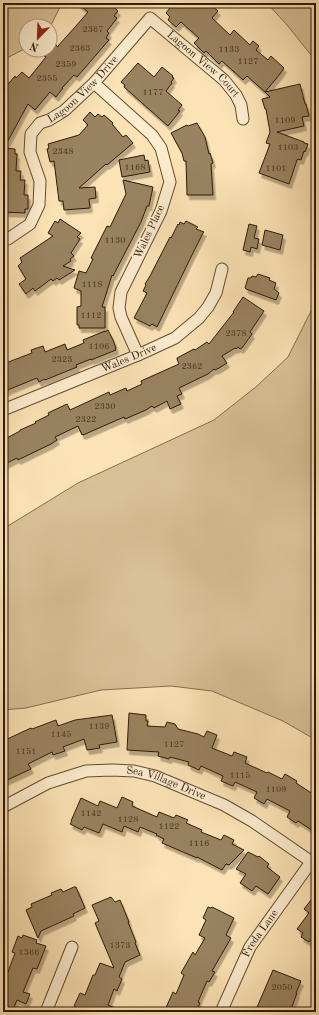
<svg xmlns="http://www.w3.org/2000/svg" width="319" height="1015" font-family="'Old Standard TT',serif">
	<defs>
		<filter id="shadow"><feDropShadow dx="2.5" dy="4.5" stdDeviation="0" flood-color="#0004"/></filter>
	</defs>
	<rect width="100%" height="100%" fill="#fce3b5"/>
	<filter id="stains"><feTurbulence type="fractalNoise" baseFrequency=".005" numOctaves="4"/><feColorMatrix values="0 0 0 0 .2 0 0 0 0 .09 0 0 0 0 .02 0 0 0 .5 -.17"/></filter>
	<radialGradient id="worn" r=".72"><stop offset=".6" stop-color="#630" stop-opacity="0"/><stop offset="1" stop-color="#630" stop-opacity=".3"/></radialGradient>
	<path fill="#d9c197" stroke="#846e4e" d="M3 3H62L50 27 26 26V48L3 60Z
		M267 3H316V61L287 25Z
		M316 301V740L283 721 212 691 171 686 101 690 26 708 3 710V529L78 483 214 420 257 386 288 357Z"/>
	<path fill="#998361" stroke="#2e1a06" filter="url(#shadow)" d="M77 3H104L109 7 111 4 118 11 114 16 117 18 107 31 109 33 106 38 109 40 77 77 74 75 62 88H63L56 97 50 92 35 110 28 104 4 148 15 149V154H17L16 171H21L20 180H25L24 195H28V209H25V213L3 212V90L15 76 16 78 22 72 29 78 46 57 44 56 55 44 58 47V46L76 26 88 12Z
		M174 3H209L218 11 212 18 230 35 234 30 250 45 253 41 259 46 256 50 268 60 271 56 284 68 280 74 265 92 247 76 243 80 222 61 219 64 206 51 204 53 194 43 199 38 181 22 176 27 168 20 170 17 166 13Z
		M138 63 154 77 162 67 173 76 172 77 174 78 171 82 172 83 166 91 182 105 178 110 180 111 168 126 124 87 125 85 121 82Z
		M300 84 305 104H306L309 116 302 117 304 126 277 132 304 142V143L308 144 305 152 304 151 301 160 298 159 297 160 289 184 259 173 270 144 266 143 270 132 266 109H265L262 99 270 97 265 92Z
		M90 112 95 117 98 114 102 117 104 115 113 123 112 124 123 137 126 135 133 143 107 165 106 164 79 188 95 187 96 198 89 199 90 208 64 210 63 201H59L54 161 50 162 47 149 49 148 48 144 79 135 88 125 83 120Z
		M197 123 205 137 209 154 210 153 213 163 211 164 213 195H187L186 161H184L182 153 171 133 187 125 188 126Z
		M144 155 145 161 148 160 150 172 122 177 119 160Z
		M123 180 153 187 149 206H147L141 222 113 276 112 275 102 307H105V328H79V325H77V307L81 306V291L74 288 79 271 86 273 93 259 91 258 107 226 110 227 126 194Z
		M60 219 81 233 77 237 80 239 71 253 74 256 70 259 71 261 63 266 75 270 59 280 57 278 53 281 51 279 35 291 33 288 26 294 19 284 26 279 18 266 22 262 20 258 53 236 48 233 55 221 58 223Z
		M186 221 198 227 196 229 204 232 203 233 190 259 157 327 152 324 150 326 134 318 147 293 143 291 146 285 145 284 150 276 170 237 171 238 178 224 179 225 180 222 184 224Z
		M249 224 257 226 254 238 259 239 257 249 251 247 250 252 243 250Z
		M265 230 283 235 280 250 262 245Z
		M258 274 270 278 269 280 276 283 274 289 279 293 276 300 246 289 245 288 248 278H251L252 276 256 277Z
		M243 297 264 311 250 332 252 334 242 348 240 349 238 347 236 349 235 348 222 356 227 363 219 368 215 370 214 369 208 374 179 388 182 394 177 396 181 404 170 409 167 401 154 408 152 406 146 410 125 419 124 417 83 435V434L82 435 78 426 55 437 57 440 51 444 18 460 17 458 3 465V440L20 431V430L36 423 35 422 49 415 48 413 67 404 70 410 109 392 110 395 126 388 127 391 142 384 141 381 179 364 177 359V358L194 349 195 350 207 342 209 344 234 312H233Z
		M108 330 113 340 116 348 115 349 116 350 91 360V359L76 365 77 367 45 380V379L39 382 37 378 10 389 3 393V364L32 353 31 350 43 346 45 352 65 344 67 350 84 343 83 340 105 331V332Z
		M129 713 146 715V721H148L147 726 165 727 167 722 175 724 178 729 198 734 204 737 207 731 217 735 212 748 232 756 234 752 247 757 245 763 267 773 268 772 282 779 285 774 297 781 296 783 316 796V833L298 821 296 823 287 817 290 811 267 799 264 804 254 798 257 792 235 782 233 786 221 781 223 776 201 766 199 770 188 765 189 762 170 757 169 759 158 756 159 752 127 750Z
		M112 715 117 742 99 745 100 748 87 750 84 739 63 747 65 751 53 755 52 752 28 764 31 769 3 782V741L31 728 32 729 56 720 58 726 75 720Z
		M122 797 133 802 132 806 157 817 159 812 174 818 176 815 188 820 186 823 202 830 201 832 221 840 224 835 234 840 232 844 244 850 229 865 226 864 222 870 197 857V858L162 843 164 839 156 835 157 834 140 827 138 832 124 826 122 832 103 824 99 833 84 827 82 830 70 824 72 821H71L81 798 98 806 100 801 117 808Z
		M248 852 258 857 259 856 269 864 267 867 280 877 268 894 256 886 252 891 240 883 246 874 236 869Z
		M74 887H76L85 908 73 914 74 916 41 931 38 938 26 910 32 907 31 904 52 895 51 893 61 889 63 892Z
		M111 897 115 902 120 900 129 922H128L136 942 135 943 140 955 125 962 119 977 122 979 117 991 114 989 108 1005 125 1012H83L84 1010 74 1006 80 993 85 995 93 975H95L100 963 114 968 95 923 99 921 92 905Z
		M311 900 315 903 316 902V941L312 938 309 942 301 937 303 933 297 929 309 913 304 909Z
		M208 907 211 908 212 907 234 918 226 935 231 938 212 971 215 972 209 982 207 981 198 1002 200 1003 196 1012H164L173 992 176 994 184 975 181 973 193 952 195 955 205 938 199 935 206 920 203 918Z
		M23 935 37 940 36 943 46 946 37 969 33 968 23 992 30 994 26 1004 17 1000 12 1012H3V985L15 953 12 952 18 936 22 938Z
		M273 970 301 981 296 993H297L290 1012H255Z"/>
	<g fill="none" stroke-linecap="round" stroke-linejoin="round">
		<defs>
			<g id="street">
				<path d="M94 83 152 135 161 148 170 182 161 211 121 292 119 308 121 317 138 355"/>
				<path id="s1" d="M3 240 8 239 30 224 39 205 40 181 30 152 31 134 40 123 49 120 64 111 94 83 150 18 224 80 236 95 241 105 243 119"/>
				<path id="s2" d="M3 410 138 355 175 338 199 318 208 307 216 293 222 269"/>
				<path id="s3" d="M3 807 48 783 86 771 112 770 134 771 155 776 224 805 252 821 316 865"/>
				<path d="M46 1012 72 947"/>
				<path id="s4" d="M221 1012 250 947 311 862"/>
			</g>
		</defs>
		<use href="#street" stroke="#624c32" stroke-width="13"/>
		<use href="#street" stroke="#fdedcf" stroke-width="11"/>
	</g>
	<g text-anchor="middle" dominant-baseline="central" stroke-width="3.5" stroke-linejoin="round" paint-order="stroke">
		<g font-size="9" fill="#49341d">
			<text x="93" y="29">2367</text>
			<text x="80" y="48">2363</text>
			<text x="229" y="49">1133</text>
			<text x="248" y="61">1127</text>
			<text x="66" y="64">2359</text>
			<text x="47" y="78">2355</text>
			<text x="153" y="92">1177</text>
			<text x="285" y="120">1109</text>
			<text x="288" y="147">1103</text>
			<text x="63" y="151">2348</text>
			<text x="135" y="167">1168</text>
			<text x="276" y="168">1101</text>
			<text x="115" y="240">1130</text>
			<text x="92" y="284">1118</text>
			<text x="91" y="315">1112</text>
			<text x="236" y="333">2378</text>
			<text x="99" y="346">1106</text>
			<text x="62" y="359">2323</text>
			<text x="192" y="366">2362</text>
			<text x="105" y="406">2330</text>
			<text x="86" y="419">2322</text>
			<text x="99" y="726">1139</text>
			<text x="61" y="734">1145</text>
			<text x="174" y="744">1127</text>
			<text x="26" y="751">1151</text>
			<text x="240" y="775">1115</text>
			<text x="276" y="789">1109</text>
			<text x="91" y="813">1142</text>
			<text x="128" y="819">1128</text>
			<text x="169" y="826">1122</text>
			<text x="199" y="843">1116</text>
			<text x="120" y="945">1373</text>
			<text x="29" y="952">1366</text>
			<text x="282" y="987">2050</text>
		</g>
		<g font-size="11" fill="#2e1a06" stroke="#fdedcf">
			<text stroke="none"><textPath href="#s1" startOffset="364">Lagoon View Court</textPath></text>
			<text stroke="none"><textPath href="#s1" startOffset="195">Lagoon View Drive</textPath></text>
			<text transform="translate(150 232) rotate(-65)">Wales Place</text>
			<text stroke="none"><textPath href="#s2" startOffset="136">Wales Drive</textPath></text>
			<text stroke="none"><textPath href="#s3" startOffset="173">Sea Village Drive</textPath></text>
			<text stroke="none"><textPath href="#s4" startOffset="88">Freda Lane</textPath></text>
		</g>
	</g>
	<rect width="319" height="1015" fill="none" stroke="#fce3b5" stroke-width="16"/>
	<rect x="4" y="4" width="311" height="1007" fill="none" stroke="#2e1a06" stroke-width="2"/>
	<rect x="8" y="8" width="303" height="999" fill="none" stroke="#2e1a06"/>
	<g transform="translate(38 38) rotate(203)"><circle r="19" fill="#fdedcf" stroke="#aa997f"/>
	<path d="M0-3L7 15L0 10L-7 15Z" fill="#8f2418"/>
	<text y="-6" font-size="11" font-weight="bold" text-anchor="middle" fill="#2e1a06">N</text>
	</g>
	<rect width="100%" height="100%" filter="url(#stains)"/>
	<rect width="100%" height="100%" fill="url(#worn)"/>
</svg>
